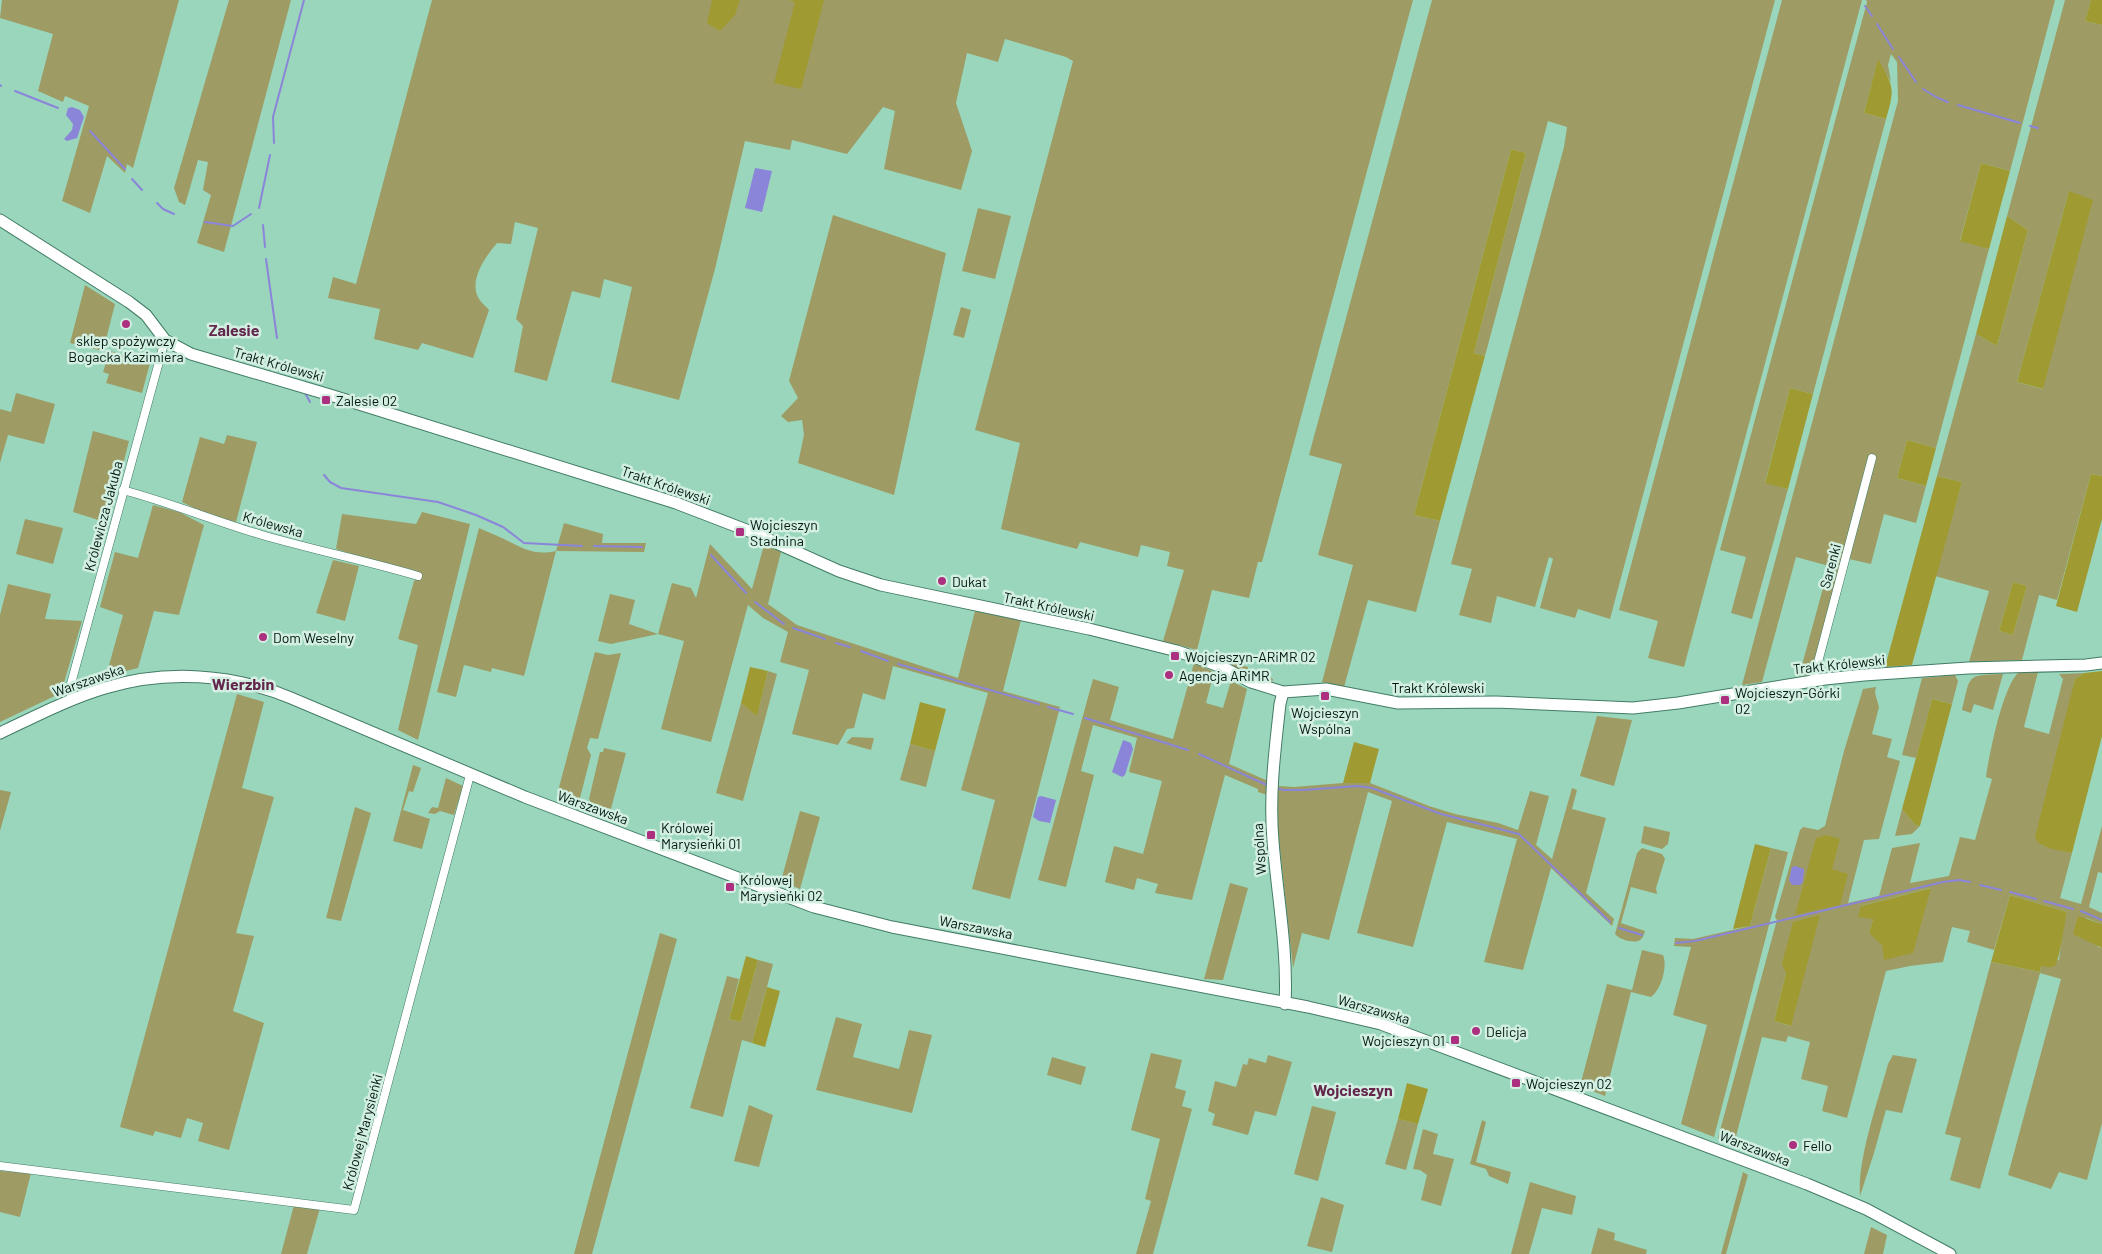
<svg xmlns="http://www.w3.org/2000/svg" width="2102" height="1254" font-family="Barlow,sans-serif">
	<rect width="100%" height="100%" fill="#9ad6bc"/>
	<path fill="#9e9c64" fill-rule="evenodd" d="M2 0H179L133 168 127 164 125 173 107 156 90 213 62 201 89 106 65 96 63 102 38 91 53 34 0 18Z
		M229 0H291L224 252 197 243 211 195 203 190 208 162 198 160 185 205 179 202 174 188Z
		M432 0H1413L1262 562H1258L1249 598 1212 590 1197 650 1163 641 1184 570 1167 566 1170 552 1141 545 1138 557 1080 542 1077 549 1001 529 1020 443 975 430 1073 61 1066 57 1005 39 998 62 967 53 956 103 972 151 961 190 884 169 895 111 883 107 847 154 792 140 790 150 745 141 715 269 679 400 611 382 632 287 604 279 600 298 572 291 547 381 514 372 523 326 516 319 538 228 515 222 511 244 497 243C486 256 469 279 478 297 480 302 486 306 489 310L473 358 422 343 418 350 374 339 380 309 328 298 333 277 356 284Z
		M1432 0H1775L1610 619 1578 609 1575 618 1540 608 1553 559 1549 557 1535 607 1497 596 1491 623 1459 615 1472 569 1451 564 1564 147 1567 127 1548 121 1485 356 1474 353 1526 153 1511 149 1414 515 1440 521 1416 612 1368 600 1344 687 1322 682 1353 565 1318 555 1342 464 1309 455Z
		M1782 0H1862L1684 667 1648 658 1658 621 1619 610Z
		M1866 0H2055L2010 171 1981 163 1960 240 1989 249 1936 448 1907 440 1897 478 1926 486 1916 523 1884 514 1871 564 1849 559 1818 674 1799 676 1829 566 1796 557 1762 682 1742 685 1898 101 1897 62 1891 54 1888 65 1891 82 1878 60 1864 113 1886 119 1813 394 1790 388 1765 482 1788 489 1752 619 1731 613 1746 557 1720 550 1867 2Z
		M2065 0H2091L2085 21 2102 25V476L2091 474 2057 600 2039 595 2022 660 1969 662 1989 591 1935 576 1962 482 1937 476 1976 334 1997 346 2028 230 2007 216ZM2069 191 2043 389H2042L2017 382ZM2013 582 2027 586 2013 635 1999 631Z
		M978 208 1011 216 995 279 962 271Z
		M833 215 946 253 894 495 798 463 804 435 802 420 788 422 781 416 798 398 789 381Z
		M85 285 115 304 103 351 70 343Z
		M961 307 971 310 964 338 953 335Z
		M110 351 150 363 142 393 106 383 109 374 103 372Z
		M16 393 55 404 44 444 8 435 0 463V409L11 412Z
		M93 431 129 441 108 523 73 512Z
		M227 435 257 442 236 522 206 514 182 502 200 437 224 444Z
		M153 505 179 512 204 525 179 615 154 611 138 668 106 676 123 615 100 607 115 552 138 558Z
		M422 512 470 524 418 740 398 730 418 645 398 639 414 581 421 576 336 549 342 514 416 524Z
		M25 519 63 528 53 564 16 554Z
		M564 523 603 534 602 543H646L644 552 556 551 524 676 492 668 491 672 464 665 456 697 437 692 479 528C487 532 496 535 504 539 523 548 534 556 556 551Z
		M710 544 752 589 764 545 781 552 768 604 797 625 958 678 975 611 1021 620 1003 691 1060 707 1010 899 972 889 995 800 961 790 988 693 893 666 885 700 863 693 854 728 847 729 838 745 792 734 809 670 780 662 788 632 763 618 748 605 711 742 661 729 684 641 658 634 611 644 598 641 610 594 635 600 629 624 658 634 672 583 691 588 696 598Z
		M333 560 359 566 345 621 316 613Z
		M8 584 51 594 45 619 82 621 61 693 0 722V615Z
		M595 652 608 655 621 653 598 739 590 738 587 748 591 755 580 798 573 802 557 795Z
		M1194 663 1214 672 1206 703 1223 708 1231 681 1247 689 1229 764 1268 781 1267 795 1258 792V789L1225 775 1192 900 1155 893 1158 884 1137 878 1134 890 1105 882 1114 846 1143 854 1162 781 1129 772 1137 738 1093 725 1081 771 1094 775 1066 887 1038 880 1093 679 1119 687 1110 720 1173 739Z
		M1232 663 1248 667V672L1273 679 1271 686 1231 668Z
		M768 671 777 674 743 801 716 793 741 703 757 715Z
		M2019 672H2038L2024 727 2049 734 2063 679 2059 674 2084 673 2075 679 2041 845 2072 853 2060 898 2081 904 2102 826V873L2098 872 2089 907 2102 913V924L2086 918 2098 947 2102 948V1123L2087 1180 2059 1172 2051 1189 2008 1175 2061 979 2040 973 1980 1189 1950 1180 1961 1138 1945 1134 1991 962 2040 972 2041 966 2059 960 2063 927 2067 912 2010 895 1994 950 1967 942 1970 931 1952 927 1943 962 1910 966 1886 971 1847 1118 1822 1111 1828 1086 1801 1079 1810 1042 1788 1036 1786 1042 1762 1037 1734 1144 1718 1138 1775 927 1777 920 1775 917 1800 830 1803 827 1818 830 1825 826 1844 751 1863 689 1876 687 1875 693 1879 707 1872 734 1892 739 1887 757 1900 761 1879 839 1864 840 1848 903 1879 896 1892 848 1920 843 1910 883 1949 876 1960 837 1975 840 1992 779 1986 777C1989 755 2003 685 2019 672ZM1930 888V889L1869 933 1873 919 1861 906ZM1786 973 1790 1026 1774 1021Z
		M2003 674 1993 710 1974 704 1971 713 1962 710C1971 675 1965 675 2003 674Z
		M1955 675 1958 681 1952 704 1932 699 1916 758 1902 755 1922 678Z
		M237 694 264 702 242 788 274 797 236 933 254 936 233 1011 264 1023 229 1150 198 1141 203 1123 187 1118 181 1138 155 1131 153 1136 120 1127Z
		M1597 716 1632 720 1614 786 1580 776Z
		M852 737 874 738 871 750 846 743Z
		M910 744 935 751 926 787 900 780Z
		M604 748 626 753 609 816 594 810 589 799 600 752H603Z
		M413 765 421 768 413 792 409 791 403 810 430 819 422 849 393 841Z
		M446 778 463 786 454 815 440 811 435 814 428 813 432 807 438 808Z
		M1343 783H1370L1429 806 1455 814 1498 823 1518 830 1530 791 1549 796 1536 845 1552 859 1572 788 1577 790 1572 809 1606 818 1586 893 1614 919 1612 926 1551 868 1523 970 1484 962 1517 839 1447 822 1413 947 1357 933 1392 801 1368 792 1329 940 1302 933 1293 968 1277 822 1276 795 1279 786 1294 787Z
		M0 790 11 792 0 831Z
		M355 807 371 813 341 921 326 918Z
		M1902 809 1915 825 1920 826 1912 834 1895 836Z
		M800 811 820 817 800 889 781 881Z
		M1644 826 1670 832 1668 844 1662 849 1641 843Z
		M1642 848 1662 854 1665 859 1656 888 1657 894 1631 887 1621 923 1645 931C1644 935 1642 940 1638 941 1631 943 1619 939 1615 934L1637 853Z
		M1771 848 1788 852 1714 1137 1681 1124 1707 1025 1673 1015 1691 947 1674 946 1675 938 1693 939 1750 926Z
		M1230 883 1248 888 1223 980 1204 979Z
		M660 933 677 939 592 1254H574Z
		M1642 950 1663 955C1668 966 1661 990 1651 997L1631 992 1605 1096 1580 1086 1607 984 1632 990Z
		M758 960 773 964 752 1043 742 1040 723 1117 690 1108 727 976 739 979 729 1019 741 1022Z
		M836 1017 862 1024 853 1057 899 1069 909 1030 932 1035 912 1113 816 1090Z
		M1151 1053 1182 1060 1175 1088 1186 1091 1182 1106 1192 1109 1153 1254H1136L1151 1201 1145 1199 1160 1139 1131 1130Z
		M1268 1055 1292 1062 1276 1116 1255 1111 1248 1135 1212 1125 1215 1114 1208 1111 1215 1081 1236 1087 1243 1064 1247 1065 1249 1058 1266 1063Z
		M1893 1055 1917 1059 1902 1113 1886 1110 1874 1153 1860 1196C1857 1160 1878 1101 1888 1064Z
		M1052 1057 1086 1067 1081 1085 1047 1075Z
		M749 1105 773 1115 759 1167 734 1161Z
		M1312 1106 1336 1112 1318 1181 1294 1174Z
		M1398 1119 1418 1124 1406 1170 1385 1164Z
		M1482 1120 1486 1122 1476 1162 1511 1172 1508 1184 1489 1176 1486 1169 1470 1164Z
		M1423 1129 1438 1134 1433 1154 1454 1159 1441 1206 1421 1200 1427 1175 1420 1170 1413 1169Z
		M0 1171 31 1173 20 1217 0 1212Z
		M1743 1172 1748 1175 1726 1254H1721Z
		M1530 1182 1576 1196 1572 1215 1542 1208 1529 1254H1511Z
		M1321 1197 1344 1205 1332 1252 1307 1246Z
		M294 1205 320 1208 307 1254H281Z
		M1871 1227 1887 1235 1883 1254H1864Z
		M1598 1228 1615 1233 1614 1240 1647 1250 1646 1254H1591Z"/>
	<path fill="#a09a32" d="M712 0H740L735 15 720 31 707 23Z
		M789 0H824L801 89 774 83 795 2Z
		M2091 0H2102V25L2085 21Z
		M1878 59C1894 87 1895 88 1886 119L1864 113Z
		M1511 149 1526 153 1474 353 1485 356 1440 521 1414 515Z
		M1981 163 2010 171 1989 249 1960 241Z
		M2069 191 2093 200 2043 389 2017 382Z
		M2007 216 2028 230 1997 346 1976 334Z
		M1790 388 1813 394 1788 489 1765 483Z
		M1907 440 1936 448 1926 486 1897 478Z
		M2091 474 2102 476V519L2077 612 2056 606Z
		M1937 476 1962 482 1912 665 1885 667Z
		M2013 582 2027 586 2013 635 1999 631Z
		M750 667 768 671 757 716 741 703Z
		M2102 671V736L2072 853C2061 850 2038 849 2035 837L2075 679 2084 673Z
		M1932 699 1952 704 1920 826 1915 825 1902 809Z
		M920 702 946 709 935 751 910 744Z
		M1354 742 1379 749 1370 783H1343Z
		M1826 835 1840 839 1832 869 1848 874 1840 905 1795 915 1816 838Z
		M1755 844 1771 848 1750 926 1733 929Z
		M1931 888 1913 953 1884 960 1882 945 1869 933 1873 919 1858 917 1861 906Z
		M2010 895 2067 912C2065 921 2059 961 2056 964 2052 969 2047 967 2041 966L2040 972 1991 962Z
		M1820 915 1791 1026 1774 1021 1786 973 1782 964 1793 922Z
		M2078 916 2102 924V948L2073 934Z
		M746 956 758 960 741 1022 729 1019Z
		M767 987 780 991 765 1047 752 1043Z
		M1407 1083 1428 1089 1418 1124 1398 1119Z"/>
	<path fill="#8b85d9" d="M72 107 80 110 84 117 77 138 67 141 64 139 72 130 73 124 66 115 68 108Z
		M755 168 772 171 762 212 745 208Z
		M1123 740 1131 743 1133 749 1125 775 1122 777 1112 772Z
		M1041 796 1056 800 1050 823 1039 821 1033 817 1038 797Z
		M1795 866 1804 869 1803 882 1800 885H1792L1789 880 1792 867Z"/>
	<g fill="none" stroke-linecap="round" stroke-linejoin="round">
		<path stroke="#8b85d9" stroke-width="2" d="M1865 6 1872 16
			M1877 24 1893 49
			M1899 57 1916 82
			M0 85 1 86
			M1923 89 1938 98 1948 102
			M15 91 58 108
			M1958 105 2020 123
			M2030 126 2038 128
			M90 131 125 169
			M274 143 273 117 304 0
			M132 179 142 190
			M157 203 163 209 174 214
			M259 208 270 155
			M205 222 233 226 251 214
			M263 225 265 247
			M266 259 277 338
			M305 393 310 402
			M324 475 330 482 341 488 438 502 476 515 503 527 524 543 582 546
			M594 546 642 547
			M711 555 746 593
			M755 602 784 624
			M793 628 825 639
			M836 643 850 647
			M861 651 888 661
			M898 664 1039 704
			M1048 707 1073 714
			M1085 718 1188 750
			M1199 754 1269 786
			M1276 788 1283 790H1303L1357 786 1372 788 1441 814 1519 834 1610 922
			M1980 885 2001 890
			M2010 892 2036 899
			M2044 901 2073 909
			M2081 911 2102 920
			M1619 928 1642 935
			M1676 943 1695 941 1943 882 1959 880 1970 882"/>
		<defs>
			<path id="street" d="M123 490C171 503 215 521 262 535 314 550 367 561 418 576
				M1813 681 1872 458
				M73 699 69 691 165 340
				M0 1166 354 1210 470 775"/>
			<path id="secondary" d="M0 220 129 302 146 315 165 340 191 354 330 395 676 503 754 533 839 571 881 585 1089 629 1177 651 1222 667 1251 682 1283 692 1326 689 1398 703 1496 702 1633 708 1678 703 1825 679 1864 675 1968 668 2086 665 2102 663
				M1283 692 1280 704C1275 749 1269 795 1273 841 1277 894 1288 950 1285 1004
				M0 733C34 717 68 699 105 688 166 669 233 674 291 698L525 797 814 907 892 927 1308 1007 1381 1024 1807 1184 1866 1209 1950 1254"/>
		</defs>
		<use href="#street" stroke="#427c65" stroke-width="9"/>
		<use href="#secondary" stroke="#427c65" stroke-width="13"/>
		<use href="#street" stroke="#fff" stroke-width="8"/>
		<use href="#secondary" stroke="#fff" stroke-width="11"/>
	</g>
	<g fill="#ad2f7f" stroke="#d2efe2" stroke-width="2">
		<circle cx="126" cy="324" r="5"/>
		<rect x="321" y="395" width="10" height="10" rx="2.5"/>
		<rect x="735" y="527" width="10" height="10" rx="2.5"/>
		<circle cx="942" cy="581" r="5"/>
		<circle cx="263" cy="637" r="5"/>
		<rect x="1170" y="651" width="10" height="10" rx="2.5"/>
		<circle cx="1169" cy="675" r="5"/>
		<rect x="1320" y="691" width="10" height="10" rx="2.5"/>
		<rect x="1720" y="695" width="10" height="10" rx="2.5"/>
		<rect x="646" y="830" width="10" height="10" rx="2.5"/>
		<rect x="725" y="882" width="10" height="10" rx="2.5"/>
		<circle cx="1476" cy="1031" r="5"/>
		<rect x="1450" y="1035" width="10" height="10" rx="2.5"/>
		<rect x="1511" y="1078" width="10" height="10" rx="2.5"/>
		<circle cx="1793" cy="1145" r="5"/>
	</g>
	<g text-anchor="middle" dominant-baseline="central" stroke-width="5" stroke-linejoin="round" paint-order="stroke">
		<g font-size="14" fill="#02180f" stroke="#d2efe2" text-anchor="start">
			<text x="126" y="340" text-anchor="middle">sklep spożywczy<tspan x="126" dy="16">Bogacka Kazimiera</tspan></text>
			<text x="336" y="400">Zalesie 02</text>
			<text x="750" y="524">Wojcieszyn<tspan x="750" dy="16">Stadnina</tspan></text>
			<text x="952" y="581">Dukat</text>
			<text x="273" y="637">Dom Weselny</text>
			<text x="1185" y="656">Wojcieszyn-ARiMR 02</text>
			<text x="1179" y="675">Agencja ARiMR</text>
			<text x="1735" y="692">Wojcieszyn-Górki<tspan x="1735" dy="16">02</tspan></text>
			<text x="1325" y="712" text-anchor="middle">Wojcieszyn<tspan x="1325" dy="16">Wspólna</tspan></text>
			<text x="661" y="827">Królowej<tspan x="661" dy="16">Marysieńki 01</tspan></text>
			<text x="740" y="879">Królowej<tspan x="740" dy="16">Marysieńki 02</tspan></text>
			<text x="1486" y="1031">Delicja</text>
			<text x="1445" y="1040" text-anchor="end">Wojcieszyn 01</text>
			<text x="1526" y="1083">Wojcieszyn 02</text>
			<text x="1803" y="1145">Fello</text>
		</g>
		<g font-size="14" fill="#02180f" stroke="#d2efe2">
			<text transform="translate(279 364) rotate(16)">Trakt Królewski</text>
			<text transform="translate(666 485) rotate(19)">Trakt Królewski</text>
			<text transform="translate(103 516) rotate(-75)">Królewicza Jakuba</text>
			<text transform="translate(273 524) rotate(16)">Królewska</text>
			<text transform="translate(1830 566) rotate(-75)">Sarenki</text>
			<text transform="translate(1049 606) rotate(12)">Trakt Królewski</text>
			<text transform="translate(1839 664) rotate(-6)">Trakt Królewski</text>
			<text transform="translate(88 680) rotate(-19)">Warszawska</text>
			<text x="1438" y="687">Trakt Królewski</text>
			<text transform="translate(593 807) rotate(20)">Warszawska</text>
			<text transform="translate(1259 849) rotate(-94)">Wspólna</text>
			<text transform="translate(976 927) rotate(11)">Warszawska</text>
			<text transform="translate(1374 1009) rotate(16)">Warszawska</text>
			<text transform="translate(362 1132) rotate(-75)">Królowej Marysieńki</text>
			<text transform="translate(1755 1148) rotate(21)">Warszawska</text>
		</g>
		<g font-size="16" font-weight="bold" fill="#64274c" stroke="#d2efe2">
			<text x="234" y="329">Zalesie</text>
			<text x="243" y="683">Wierzbin</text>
			<text x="1353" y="1089">Wojcieszyn</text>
		</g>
	</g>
</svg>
